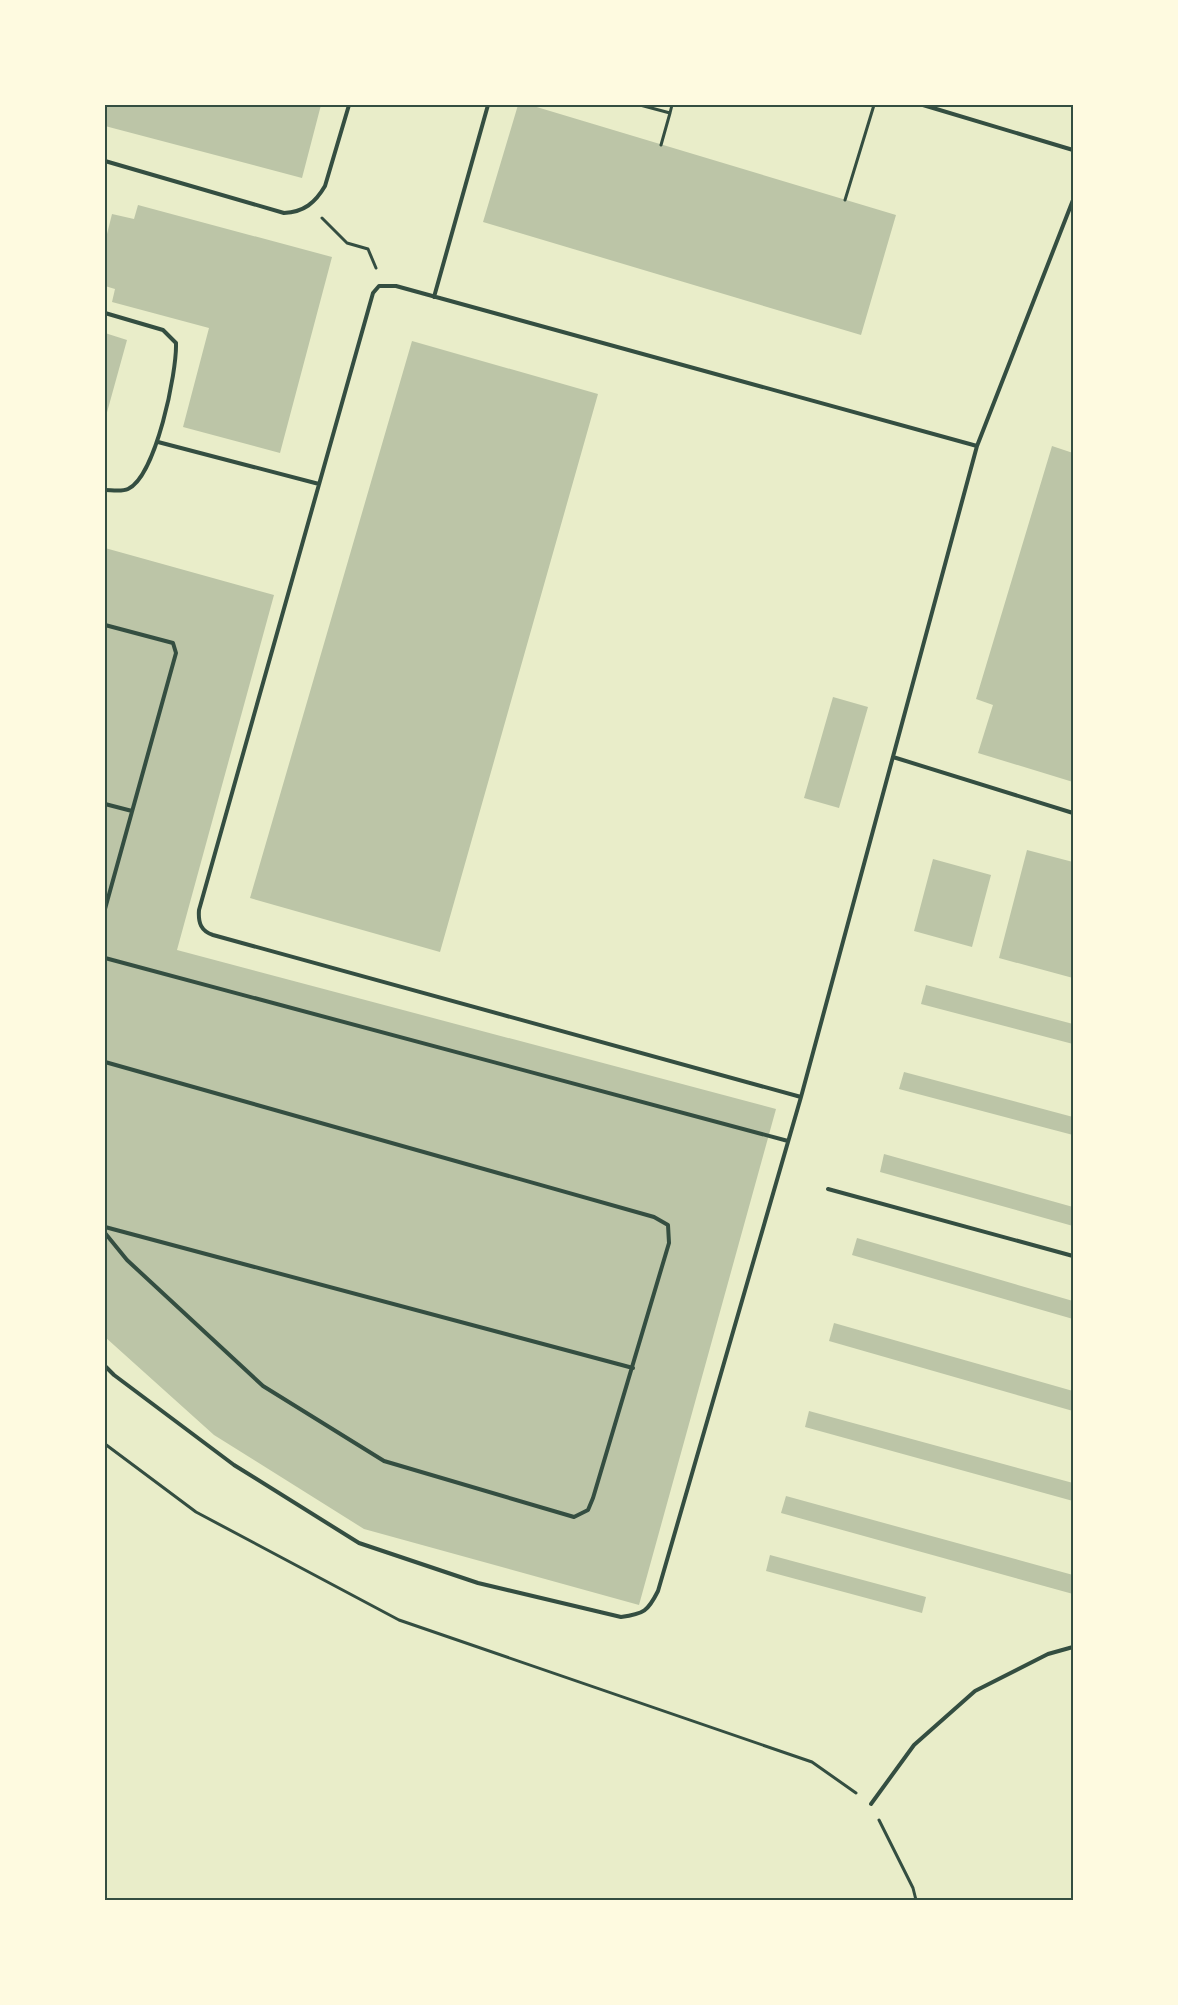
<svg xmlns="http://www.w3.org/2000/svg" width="1178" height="2005" font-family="Signika,sans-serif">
	<rect width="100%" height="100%" fill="#e9edc9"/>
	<path fill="#bcc5a7" d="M105 105H321L302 178 105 126Z
		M518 105H530L896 215 861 335 483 222Z
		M138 205 332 257 280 453 183 427 209 328 112 302 115 289 105 286V242L112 214 134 219Z
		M105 333 127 340 106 416H105Z
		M412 341 598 394 440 952 250 898Z
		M1052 446 1073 453V782L978 753 993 705 976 699Z
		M105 548 274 595 177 950 776 1109 639 1605 364 1529 214 1435 105 1337Z
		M833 697 868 707 839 808 804 798Z
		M1027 850 1073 862V978L999 958Z
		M933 859 991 875 972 947 914 931Z
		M926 985 1073 1024V1044L921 1004Z
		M904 1072 1073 1117V1135L899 1089Z
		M884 1154 1073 1207V1226L880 1172Z
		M857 1238 1073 1301V1319L852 1255Z
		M834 1323 1073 1391V1411L829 1341Z
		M809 1411 1073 1483V1501L805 1427Z
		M786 1496 1073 1575V1594L781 1513Z
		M770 1555 926 1597 922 1613 766 1571Z"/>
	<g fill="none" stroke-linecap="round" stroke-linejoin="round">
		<path stroke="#344e41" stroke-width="3" d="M640 105 670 113 661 145
			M670 113 672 105
			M845 200 874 105
			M322 218 347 243 368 249 376 268
			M105 1444 196 1512 399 1620 812 1762 856 1793
			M879 1820 913 1888 916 1900"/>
		<path stroke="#344e41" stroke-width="4" d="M923 105 1073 150
			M105 161 284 213C304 212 315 203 325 186L349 105
			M434 297 488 105
			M105 313 163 330 176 343C177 372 156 476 128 489 122 492 111 490 105 490
			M158 442 319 484
			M105 625 173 643 176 653 105 909
			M893 757 1073 813
			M105 804 132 811
			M105 958 788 1141
			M105 1062 654 1217 668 1225 669 1243 593 1498 588 1510 574 1517 384 1461 263 1386 127 1260 105 1233
			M801 1097 213 935C201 931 198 923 199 910L373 293 379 286H396L977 446
			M828 1189 1073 1256
			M105 1227 633 1368
			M105 1366 114 1375 234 1465 359 1543 478 1583 621 1617C644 1614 648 1611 658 1591L801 1097 977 446 1073 200
			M871 1804 914 1745 975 1691 1048 1654 1073 1647"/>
	</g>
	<rect width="1178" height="2005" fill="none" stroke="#fefae0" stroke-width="212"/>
	<rect x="106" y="106" width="966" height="1793" fill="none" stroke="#344e41" stroke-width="2"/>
</svg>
